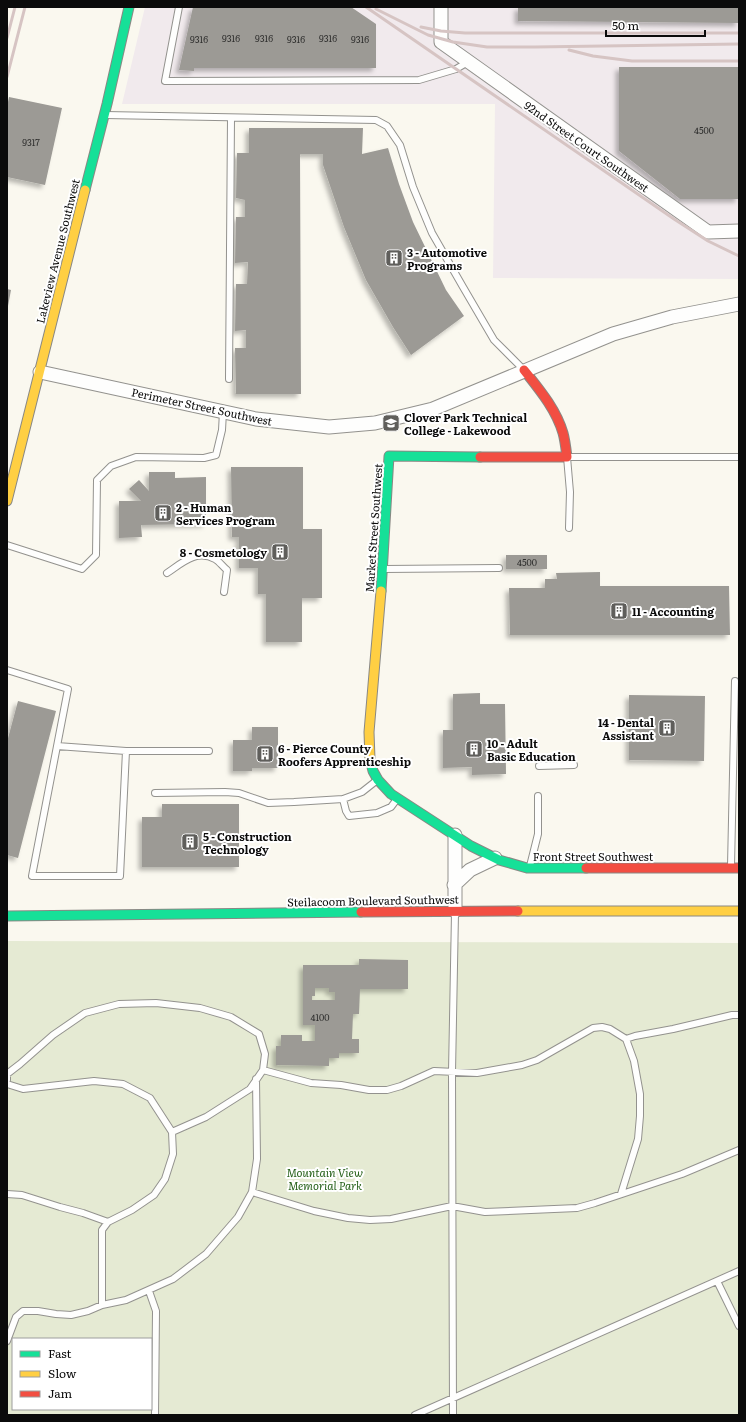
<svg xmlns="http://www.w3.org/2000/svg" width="746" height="1422" font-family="Literata,serif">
	<defs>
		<filter id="shadow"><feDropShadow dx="-3.5" dy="3.5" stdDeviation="2" flood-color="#0004"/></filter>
	</defs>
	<rect width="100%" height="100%" fill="#faf8ef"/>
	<path fill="#f1eaed" d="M145 7H739V279L493 278 495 104H122Z"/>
	<path fill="#e5ead3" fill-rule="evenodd" d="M7 941 739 943V1415H7ZM13 1339H151V1409H13Z"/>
	<path fill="#9c9a95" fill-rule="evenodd" filter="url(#shadow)" d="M193 7H351L376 24V68H194V71L179 70Z
		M518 7H739V23L518 21Z
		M619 67H739V199H680L619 151Z
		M9 97 62 108 45 185 7 177V107Z
		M249 128H363L362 154 388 148 399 184 413 222 446 290 464 316 411 355 393 327 366 280 344 227 323 165V154H300L301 394H236L235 348H246V330L235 331 236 284H247L248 262 235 263 236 217H245V200L236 198 237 153H249Z
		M7 289 11 290 8 306H7Z
		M231 467H303V529H322V598H302V642H266V594H258V568H239V537H232Z
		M149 472H175V478L206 477V524L141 525 142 537 119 538V501H141L129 489 139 480 149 491Z
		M506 555H547V569H506Z
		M600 572V586H729L730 635H510L509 588H545V579H557L556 573Z
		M480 693V704H505L506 774 472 775V767L443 768V730H453V694Z
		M629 695 705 696 704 761 629 760Z
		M18 701 56 711 18 858 7 855V742Z
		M252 727H278V768H252V771H233V740H252Z
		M162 804H239V867H142V817H162Z
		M359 959 408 960V989H360L359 1014H353L352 1039H359V1053H339V1058H329V1066L276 1065V1046H281V1035H302V1041H315V1025H303V965H359ZM315 988H329V992H335V1000H312V996H315Z"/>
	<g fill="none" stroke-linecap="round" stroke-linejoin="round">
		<defs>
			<path id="lane" d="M179 7 165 81 419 80 456 69 468 62
				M105 115 376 120 387 126 400 145 413 187 432 233 463 287 494 340 524 370
				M229 379 231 118
				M569 528 570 492 567 457H739
				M7 545 82 569 96 555 97 480 111 466 136 457 204 458 216 455 222 430 223 412
				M384 569 499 568
				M167 573C182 563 196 549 215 559 219 561 223 567 227 570L224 592
				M7 670 68 689 32 876H120L126 751H209
				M57 746 126 751
				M539 766 574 765
				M155 793 225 792 239 793 268 803 294 802 343 799 362 792 376 781
				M343 799 346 811 349 816 377 813 391 807 397 799
				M530 866 538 834V796
				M731 866 735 681
				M626 1039 635 1036 673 1029 732 1015H739
				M263 1070 311 1083 341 1085 369 1090H387L401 1086 434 1071 477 1073 522 1065 537 1060 593 1028 602 1027 610 1029 626 1039 634 1061 640 1094V1116L638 1139 621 1194
				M7 1080V1074L20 1064 53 1035 85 1013 119 1004 156 1003 200 1008 231 1017 259 1034 265 1054 263 1070 250 1089 206 1117 172 1132
				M7 1084 23 1089 94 1081 123 1084 150 1098 172 1132 173 1154 165 1179 154 1195 132 1210 108 1222 102 1230V1305
				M252 1192 314 1211 348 1218 370 1220 391 1219 452 1206 485 1212 577 1208 595 1203 682 1174 739 1150
				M7 1194 22 1195 60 1207 83 1213 108 1222
				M717 1281 739 1326
				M149 1291 156 1311 155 1415
				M7 1341 16 1317 23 1311H38L56 1314 71 1315 88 1311 102 1305 126 1300 173 1279 206 1254 238 1217 252 1192 257 1159 256 1079
				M415 1415 739 1271
				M453 1415 452 1072 455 913"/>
			<path id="street" d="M441 7V42L708 232 739 231
				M40 372 256 419 329 427 375 423 433 409 613 334 672 317 739 304
				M454 885 470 870 495 858
				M455 911V835"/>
			<path id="fast" d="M85 190 107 104 129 7
				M381 591 389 456 480 457
				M370 759 373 771 378 780 391 794 471 846 499 860 527 868H586
				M7 916 361 912"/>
			<path id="slow" d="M7 501 85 190
				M370 759 369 732 381 591
				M518 911H739"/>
			<path id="jam" d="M480 457H567C566 449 565 440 563 433 556 409 539 389 524 370
				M586 868H739
				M361 912 518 911"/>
		</defs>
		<use href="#lane" stroke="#93928e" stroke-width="8"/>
		<use href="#street" stroke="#93928e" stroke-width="15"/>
		<use href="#fast" stroke="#898884" stroke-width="11"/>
		<use href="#slow" stroke="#898884" stroke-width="11"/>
		<use href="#jam" stroke="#898884" stroke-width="11"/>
		<use href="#lane" stroke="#fefefd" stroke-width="6"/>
		<use href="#street" stroke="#fefefd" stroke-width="13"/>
		<use href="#fast" stroke="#16e098" stroke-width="9"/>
		<use href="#slow" stroke="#ffcf43" stroke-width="9"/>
		<use href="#jam" stroke="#f24e42" stroke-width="9"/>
		<path stroke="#d6c4c3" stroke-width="3" d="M366 7 674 219 708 241 739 256
			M376 9 428 35 453 42 487 47H535L739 44
			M421 27 441 31 465 33H739
			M7 38 15 7
			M569 50 593 56 632 61H739
			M7 77 25 7"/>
	</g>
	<defs>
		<symbol id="building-square" viewBox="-11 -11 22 22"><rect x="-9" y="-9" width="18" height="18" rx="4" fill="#5f5e5b" stroke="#fff"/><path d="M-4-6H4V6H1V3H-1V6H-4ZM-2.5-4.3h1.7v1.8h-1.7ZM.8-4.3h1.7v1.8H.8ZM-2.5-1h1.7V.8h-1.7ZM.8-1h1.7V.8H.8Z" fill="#fff"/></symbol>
		<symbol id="university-square" viewBox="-11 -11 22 22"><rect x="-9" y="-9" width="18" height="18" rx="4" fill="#5f5e5b" stroke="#fff"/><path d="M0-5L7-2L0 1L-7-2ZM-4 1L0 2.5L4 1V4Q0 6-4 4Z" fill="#fff"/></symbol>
	</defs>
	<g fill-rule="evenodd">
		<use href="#building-square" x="384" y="248" width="20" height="20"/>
		<use href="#university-square" x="381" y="413" width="20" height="20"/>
		<use href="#building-square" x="153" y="503" width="20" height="20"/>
		<use href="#building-square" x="270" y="542" width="20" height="20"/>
		<use href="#building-square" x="609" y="601" width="20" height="20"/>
		<use href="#building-square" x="657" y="718" width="20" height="20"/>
		<use href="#building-square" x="464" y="739" width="20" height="20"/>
		<use href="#building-square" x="255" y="744" width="20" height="20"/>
		<use href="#building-square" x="180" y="832" width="20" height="20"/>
	</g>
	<g text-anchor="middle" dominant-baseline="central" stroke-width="4" stroke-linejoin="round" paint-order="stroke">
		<g font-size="9" fill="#2f2f2e">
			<text x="231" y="38">9316</text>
			<text x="264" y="38">9316</text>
			<text x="328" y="38">9316</text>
			<text x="199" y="39">9316</text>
			<text x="296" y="39">9316</text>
			<text x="360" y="39">9316</text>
			<text x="704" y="130">4500</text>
			<text x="31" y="142">9317</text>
			<text x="527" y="562">4500</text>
			<text x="320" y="1017">4100</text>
		</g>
		<g font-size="11" fill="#0b0b0b" stroke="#fff">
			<text transform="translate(587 146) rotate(35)">92nd Street Court Southwest</text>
			<text transform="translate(57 251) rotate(-76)">Lakeview Avenue Southwest</text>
			<text transform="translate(202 406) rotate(12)">Perimeter Street Southwest</text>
			<text transform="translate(373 528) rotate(-86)">Market Street Southwest</text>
			<text x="593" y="856">Front Street Southwest</text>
			<text transform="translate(373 900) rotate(-1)">Steilacoom Boulevard Southwest</text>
		</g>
		<g font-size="11" font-weight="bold" fill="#0b0b0b" stroke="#fff" text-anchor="start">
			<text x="407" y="252">3 - Automotive<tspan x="407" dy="13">Programs</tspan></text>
			<text x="404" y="417">Clover Park Technical<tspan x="404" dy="13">College - Lakewood</tspan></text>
			<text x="176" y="507">2 - Human<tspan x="176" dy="13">Services Program</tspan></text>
			<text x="267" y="552" text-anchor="end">8 - Cosmetology</text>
			<text x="632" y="611">11 - Accounting</text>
			<text x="654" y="722" text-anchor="end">14 - Dental<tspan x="654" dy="13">Assistant</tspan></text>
			<text x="487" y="743">10 - Adult<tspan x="487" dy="13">Basic Education</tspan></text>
			<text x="278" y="748">6 - Pierce County<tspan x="278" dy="13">Roofers Apprenticeship</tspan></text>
			<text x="203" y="836">5 - Construction<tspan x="203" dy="13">Technology</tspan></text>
		</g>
		<g font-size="11" font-style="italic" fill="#28621c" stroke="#fff">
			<text x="325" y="1172">Mountain View<tspan x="325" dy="13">Memorial Park</tspan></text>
		</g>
	</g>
	<rect width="746" height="1422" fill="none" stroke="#0b0b0b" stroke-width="16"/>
	<rect x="12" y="1338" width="140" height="72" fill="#ffffff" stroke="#9d9d9d"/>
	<rect x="20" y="1351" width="20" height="6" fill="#16e098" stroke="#9d9d9d"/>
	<text x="48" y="1358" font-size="12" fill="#0b0b0b">Fast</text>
	<rect x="20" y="1371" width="20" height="6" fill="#ffcf43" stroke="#9d9d9d"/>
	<text x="48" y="1378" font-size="12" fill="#0b0b0b">Slow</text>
	<rect x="20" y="1391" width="20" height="6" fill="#f24e42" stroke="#9d9d9d"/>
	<text x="48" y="1398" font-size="12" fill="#0b0b0b">Jam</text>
	<path d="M606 30v6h99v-6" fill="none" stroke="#0b0b0b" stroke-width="2"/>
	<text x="612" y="30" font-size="12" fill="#0b0b0b" stroke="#ffffff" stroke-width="3" paint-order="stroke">50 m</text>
</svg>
